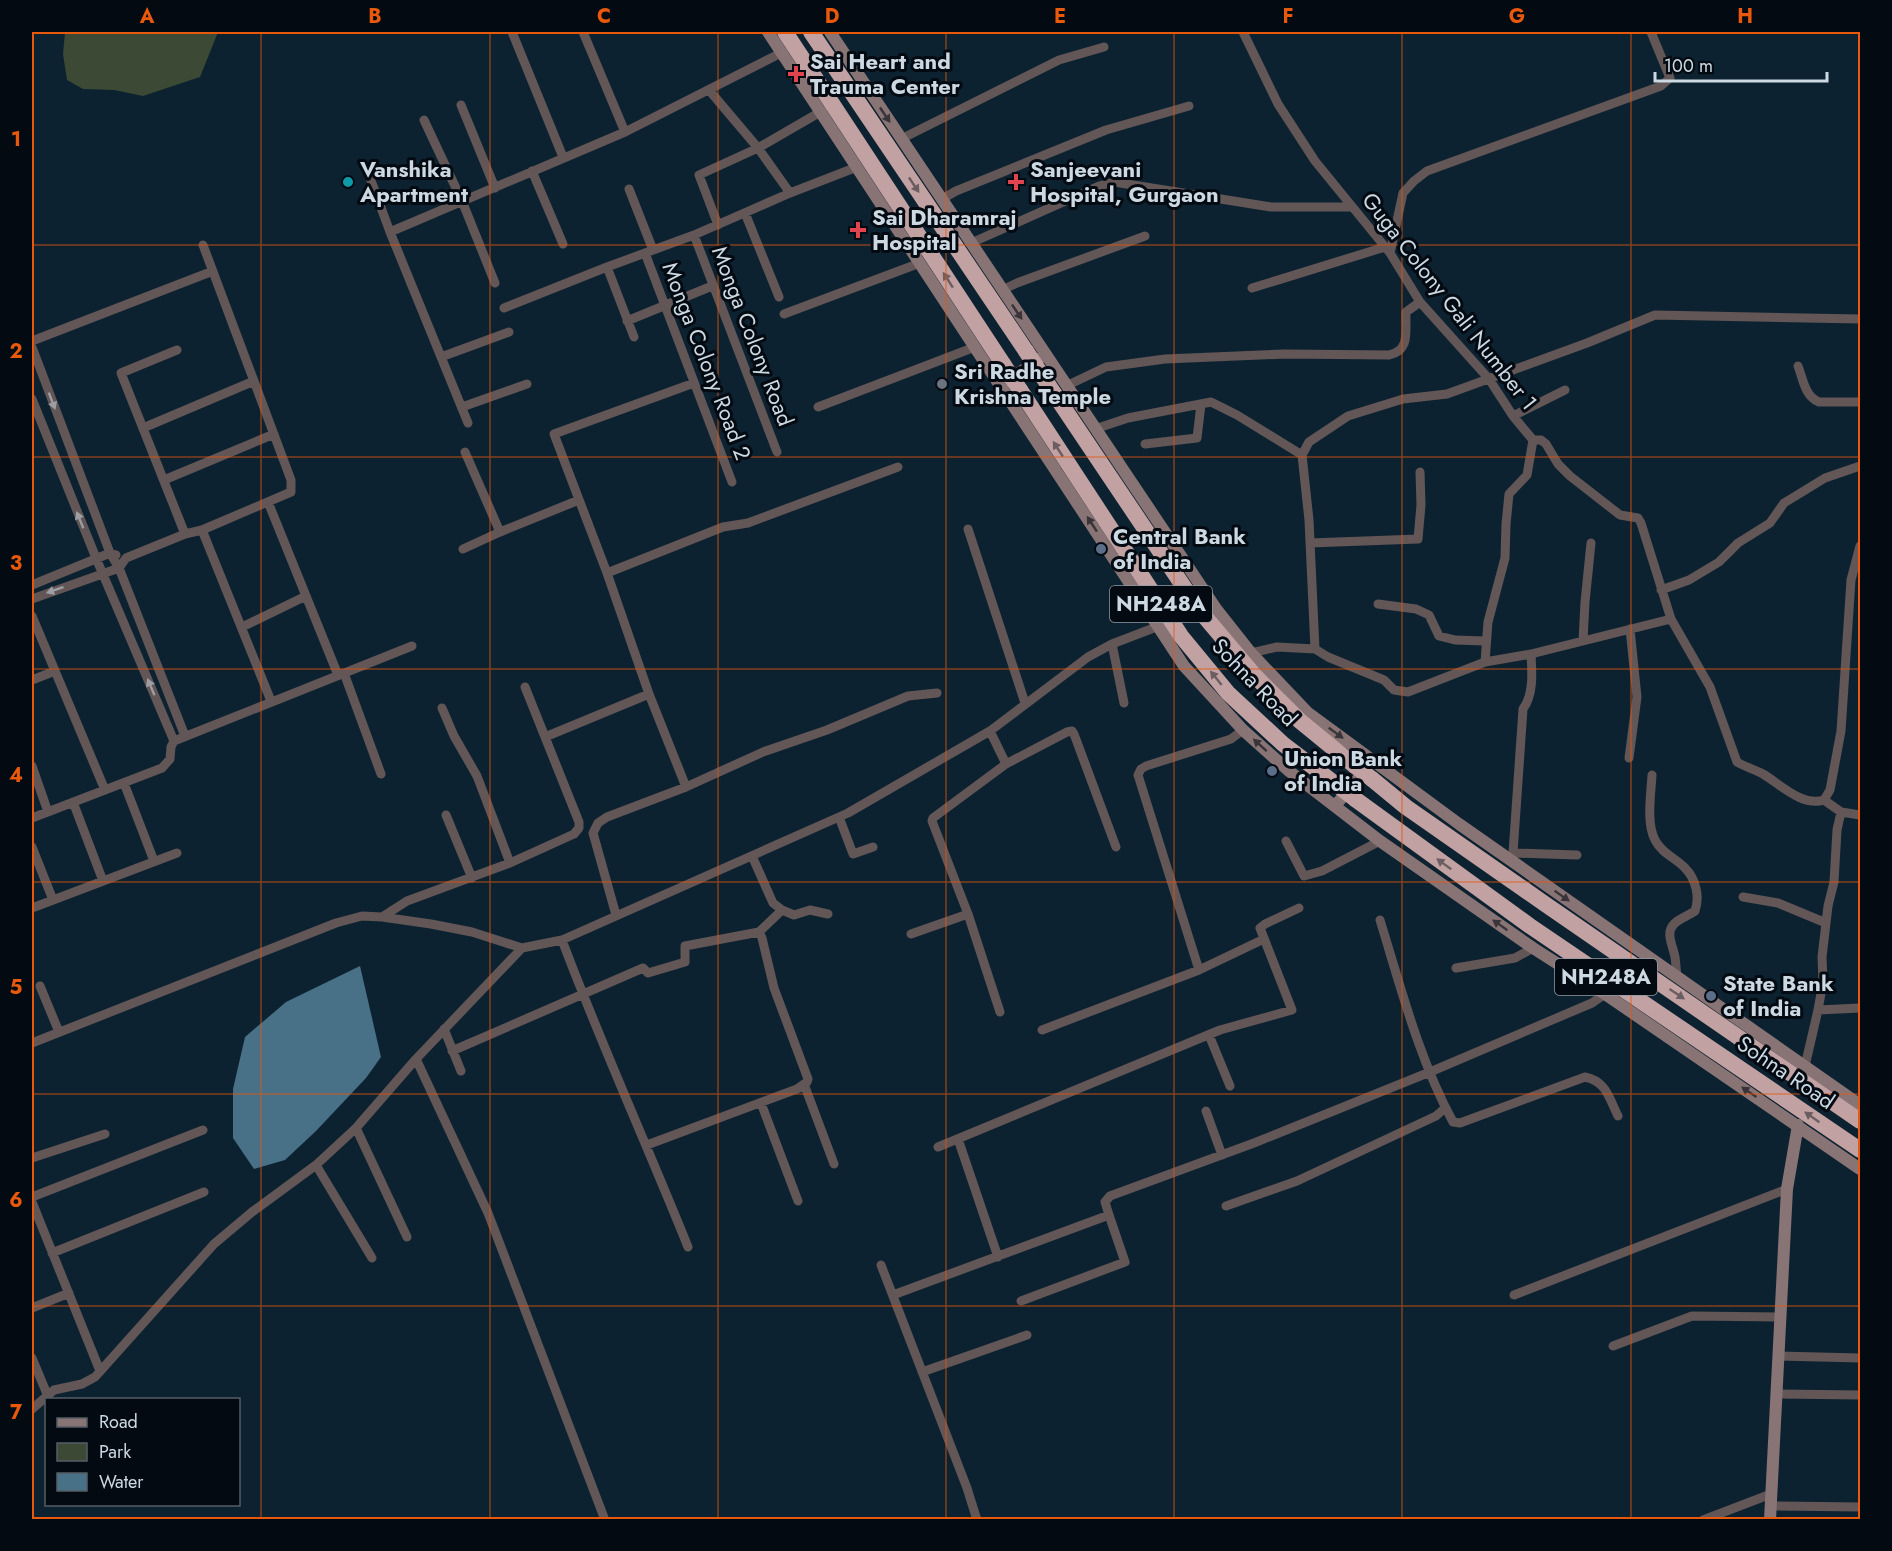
<svg xmlns="http://www.w3.org/2000/svg" width="1892" height="1551" font-family="Jost,sans-serif">
	<rect width="100%" height="100%" fill="#0d2230"/>
	<path fill="#3b4935" d="M65 32H218L200 77 143 96 114 90 83 89 67 80 63 54Z"/>
	<path fill="#487087" d="M360 966 381 1057 366 1078 316 1131 285 1160 254 1169 233 1138V1089L245 1037 286 1002Z"/>
	<g fill="none" stroke-linecap="round" stroke-linejoin="round">
		<path stroke="#635656" stroke-width="9" d="M512 32 563 157
			M583 32 625 132
			M1243 32 1278 104 1315 161 1390 253 1420 302 1489 379 1513 416 1533 440H1541L1546 444 1558 464 1570 476 1620 515 1638 518 1641 523 1671 619 1710 687 1737 762C1745 767 1754 769 1763 774 1780 784 1802 807 1824 800L1841 812 1860 815
			M709 90 758 148 790 193
			M461 105 495 188
			M424 120 462 201 495 283
			M901 139 1059 60 1104 47
			M532 171 563 244
			M369 175 390 232 468 423
			M629 189 653 250
			M942 199 956 191 1106 130 1189 106
			M745 213 779 297
			M718 225 699 175 758 148 822 111
			M390 232 625 132 783 52
			M694 235 777 452
			M971 243 1099 186 1114 182 1271 207H1352
			M645 253 732 482
			M1390 253 1403 193 1414 181 1427 171 1661 86 1670 78 1651 32
			M607 267 634 337
			M1252 288 1385 247
			M1002 290 1017 283 1145 236
			M504 308 607 267 694 235 790 193 857 167
			M784 314 920 263
			M627 321 712 286
			M32 341 213 271
			M32 347 110 553 119 568 185 736
			M177 350 121 373 185 534
			M441 357 509 332
			M1798 366C1803 379 1805 397 1819 402H1860
			M1066 386 1106 367 1165 359 1285 354 1389 355C1411 351 1405 330 1406 312L1420 302
			M32 399 96 558 174 741
			M462 407 527 384
			M818 407 975 347
			M1513 416 1565 390
			M143 428 254 381
			M1095 429 1128 418 1211 402 1237 415 1302 455
			M1145 444 1197 438 1201 404
			M465 452 500 532 579 500
			M164 480 274 434
			M268 502 338 675
			M968 529 1025 703
			M202 530 271 701
			M1310 543 1418 539 1421 505 1420 472
			M463 549 500 532
			M607 573 723 527 748 523 898 467
			M32 585 110 553 116 555
			M1661 590 1689 580 1719 562 1738 543 1770 523 1784 503 1789 500 1825 478 1860 466
			M32 599 119 568 126 558 185 534 202 530 291 492V480L203 245
			M1378 604 1416 609 1429 615 1439 636 1455 640 1485 641
			M32 616 105 790
			M242 627 306 596
			M1583 641 1585 602 1591 543
			M1112 644 1124 703
			M1315 649 1309 520 1302 455 1309 442 1348 416 1403 399 1447 394 1587 343 1655 315 1860 319
			M1251 653 1277 647 1315 649 1328 657 1384 680 1394 690 1408 692 1485 662 1531 654 1671 619
			M1485 662 1488 622 1505 558 1506 524 1509 494 1527 475 1533 440
			M344 673 381 774
			M32 680 55 671
			M442 708 454 736 477 776 510 863
			M990 731 1006 764
			M545 737 649 694
			M1629 758 1637 697 1630 629
			M32 766 48 812
			M1652 775C1651 794 1646 823 1655 840 1662 854 1676 858 1685 868 1696 879 1700 897 1695 911 1688 916 1680 918 1674 924 1665 933 1673 946 1675 957 1676 963 1676 970 1677 976
			M124 783 154 861
			M686 787 649 694 607 573 554 434 694 383
			M1824 800 1830 790 1841 731 1851 580 1860 546
			M73 802 103 881
			M446 815 472 878
			M839 817 853 854 873 847
			M32 818 162 768 170 759 171 747 174 741 412 646
			M1286 841 1304 876 1322 871 1380 841
			M32 847 53 900
			M1513 853 1577 855
			M752 856 773 903 782 910 794 915 810 910 828 914
			M1509 859 1513 853 1523 709C1534 694 1532 672 1531 654
			M1743 897 1778 903 1826 923
			M32 908 177 853
			M616 915 593 833 598 823 607 817 686 787 763 752 827 730 908 696 937 693
			M382 917 407 901 510 863 574 834 579 828V822L525 687
			M1380 920C1401 988 1419 1059 1453 1122L1460 1123 1585 1077C1606 1081 1609 1098 1618 1116
			M759 932 782 910
			M911 934 968 914
			M562 940C601 1044 647 1145 688 1247
			M1456 968 1515 958 1533 948
			M1199 970 1138 775 1141 769 1146 766 1231 739 1243 730
			M40 986 59 1032
			M1818 1010 1860 1008
			M1000 1012 968 914 932 821 933 818 1006 764 1067 732 1072 731 1074 734 1116 847
			M444 1029 461 1071
			M1042 1030 1199 970 1264 939
			M1209 1035 1230 1086
			M32 1043 336 923 362 916 382 917 431 924 472 932 522 948 562 940 848 813 990 731 1088 657 1112 644 1159 626
			M452 1051 643 968 648 973 685 962V946L759 932 762 938 774 988 808 1079 807 1082 797 1089 647 1145
			M416 1059 488 1213 605 1520
			M1805 1066 1818 1010 1823 982 1822 957 1828 906 1834 882 1837 830 1841 812
			M804 1084 834 1164
			M761 1103 798 1201
			M1206 1111 1222 1155
			M356 1128 407 1237
			M958 1139 998 1257
			M938 1147 1220 1030 1292 1010 1260 928 1265 924 1299 908
			M32 1158 105 1134
			M316 1165 372 1258
			M32 1197 203 1130
			M32 1202 100 1371
			M1226 1206 1297 1181 1436 1116 1445 1108
			M52 1253 204 1192
			M881 1265 967 1488 977 1520
			M893 1295 1109 1215 1105 1202 1110 1196 1254 1143 1430 1072 1592 1003 1605 994
			M1514 1295 1787 1189
			M1021 1301 1125 1262 1109 1215
			M32 1308 69 1293
			M1613 1346 1692 1316 1780 1317
			M1778 1356 1860 1358
			M32 1358 47 1394
			M922 1372 1027 1335
			M1776 1394 1860 1395
			M32 1409 54 1390 82 1384 95 1377 214 1244 252 1212 316 1165 356 1128 416 1059 522 948
			M1770 1506 1860 1507
			M1703 1520 1771 1494"/>
		<path stroke="#897475" stroke-width="12" d="M768 32 1184 666 1243 730 1289 771 1380 841 1533 948 1605 994 1860 1169
			M830 32 1217 610 1251 653 1307 712 1459 824 1860 1105
			M1006 382 1039 359
			M1335 806 1367 768
			M1770 1520 1787 1189 1798 1125"/>
		<path stroke="#c1a1a2" stroke-width="16" d="M785 32 1003 364
			M811 32 1026 351
			M1043 377 1200 611 1254 675 1300 721 1355 766
			M1020 390 1181 636 1228 693 1283 744 1338 786
			M1372 779 1406 807 1545 904 1860 1121
			M1355 799 1530 926 1860 1150"/>
		<path stroke="#c1a1a2" stroke-width="16" d="M1026 351 1043 377
			M1003 364 1020 390
			M1355 766 1372 779
			M1338 786 1355 799"/>
	</g>
	<defs><path id="oneway-solid" d="M-6-.8H1V-3.2L6.5 0L1 3.2V.8H-6Z" transform="scale(1.5)"/></defs>
	<g fill="#393439">
		<use href="#oneway-solid" transform="translate(885 115) rotate(56)"/>
		<use href="#oneway-solid" transform="translate(1017 312) rotate(56)"/>
		<use href="#oneway-solid" transform="translate(1092 524) rotate(-123)"/>
		<use href="#oneway-solid" transform="translate(1336 733) rotate(36)"/>
		<use href="#oneway-solid" transform="translate(1260 745) rotate(-138)"/>
		<use href="#oneway-solid" transform="translate(1562 896) rotate(35)"/>
		<use href="#oneway-solid" transform="translate(1500 925) rotate(-145)"/>
		<use href="#oneway-solid" transform="translate(1749 1092) rotate(-146)"/>
	</g>
	<g fill="#6c5d61">
		<use href="#oneway-solid" transform="translate(914 185) rotate(56)"/>
		<use href="#oneway-solid" transform="translate(948 280) rotate(-123)"/>
		<use href="#oneway-solid" transform="translate(1058 449) rotate(-123)"/>
		<use href="#oneway-solid" transform="translate(1216 678) rotate(-129)"/>
		<use href="#oneway-solid" transform="translate(1444 864) rotate(-144)"/>
		<use href="#oneway-solid" transform="translate(1677 994) rotate(34)"/>
		<use href="#oneway-solid" transform="translate(1812 1117) rotate(-145)"/>
	</g>
	<g fill="#9d9ea4">
		<use href="#oneway-solid" transform="translate(52 401) rotate(69)"/>
		<use href="#oneway-solid" transform="translate(80 520) rotate(-112)"/>
		<use href="#oneway-solid" transform="translate(55 590) rotate(161)"/>
		<use href="#oneway-solid" transform="translate(151 687) rotate(-113)"/>
	</g>
	<path fill="none" stroke="#e8590c" stroke-width="1.5" stroke-opacity="0.55" d="M261 32V1520M490 32V1520M718 32V1520M946 32V1520M1174 32V1520M1402 32V1520M1631 32V1520M32 245H1860M32 457H1860M32 669H1860M32 882H1860M32 1094H1860M32 1306H1860"/>
	<g fill="#e0444e" stroke="#040a11" stroke-width="2">
		<path d="M793 65h6v6h6v6h-6v6h-6v-6h-6v-6h6z"/>
		<path d="M1013 173h6v6h6v6h-6v6h-6v-6h-6v-6h6z"/>
		<path d="M855 221h6v6h6v6h-6v6h-6v-6h-6v-6h6z"/>
	</g>
	<circle fill="#0f9aa8" stroke="#040a11" stroke-width="2" cx="348" cy="182" r="6"/>
	<circle fill="#6b7280" stroke="#040a11" stroke-width="2" cx="942" cy="384" r="6"/>
	<g fill="#5c6f8a" stroke="#040a11" stroke-width="2">
		<circle cx="1101" cy="549" r="6"/>
		<circle cx="1272" cy="771" r="6"/>
		<circle cx="1711" cy="996" r="6"/>
	</g>
	<g text-anchor="middle" dominant-baseline="central" stroke-width="6" stroke-linejoin="round" paint-order="stroke">
		<g fill="#040a11" stroke="#909ba4" stroke-width="1.5">
			<rect x="1110" y="586" width="102" height="36" rx="4.5"/>
			<rect x="1555" y="959" width="102" height="36" rx="4.5"/>
		</g>
		<g font-size="21" font-weight="bold" fill="#ccd9e3">
			<text x="1161" y="604">NH248A</text>
			<text x="1606" y="977">NH248A</text>
		</g>
		<g font-size="22" font-weight="bold" fill="#ccd9e3" stroke="#040a11" text-anchor="start">
			<text x="810" y="61">Sai Heart and<tspan x="810" dy="25">Trauma Center</tspan></text>
			<text x="360" y="169">Vanshika<tspan x="360" dy="25">Apartment</tspan></text>
			<text x="1030" y="169">Sanjeevani<tspan x="1030" dy="25">Hospital, Gurgaon</tspan></text>
			<text x="872" y="217">Sai Dharamraj<tspan x="872" dy="25">Hospital</tspan></text>
			<text x="954" y="371">Sri Radhe<tspan x="954" dy="25">Krishna Temple</tspan></text>
			<text x="1113" y="536">Central Bank<tspan x="1113" dy="25">of India</tspan></text>
			<text x="1284" y="758">Union Bank<tspan x="1284" dy="25">of India</tspan></text>
			<text x="1723" y="983">State Bank<tspan x="1723" dy="25">of India</tspan></text>
		</g>
		<g font-size="22" fill="#ccd9e3" stroke="#040a11">
			<text transform="translate(1450 301) rotate(52)">Guga Colony Gali Number 1</text>
			<text transform="translate(753 336) rotate(69)">Monga Colony Road</text>
			<text transform="translate(707 361) rotate(69)">Monga Colony Road 2</text>
			<text transform="translate(1255 682) rotate(46)">Sohna Road</text>
			<text transform="translate(1786 1072) rotate(34)">Sohna Road</text>
		</g>
	</g>
	<rect width="1892" height="1551" fill="none" stroke="#040a11" stroke-width="66"/>
	<rect x="45" y="1398" width="195" height="108" fill="#040a11" stroke="#545d65" stroke-width="1.5"/>
	<rect x="57" y="1418" width="30" height="9" fill="#897475" stroke="#545d65" stroke-width="1.5"/>
	<text x="99" y="1428" font-size="18" fill="#ccd9e3">Road</text>
	<rect x="57" y="1443" width="30" height="18" fill="#3b4935" stroke="#545d65" stroke-width="1.5"/>
	<text x="99" y="1458" font-size="18" fill="#ccd9e3">Park</text>
	<rect x="57" y="1473" width="30" height="18" fill="#487087" stroke="#545d65" stroke-width="1.5"/>
	<text x="99" y="1488" font-size="18" fill="#ccd9e3">Water</text>
	<path d="M1655 72v9h172v-9" fill="none" stroke="#ccd9e3" stroke-width="3"/>
	<text x="1664" y="72" font-size="18" fill="#ccd9e3" stroke="#040a11" stroke-width="4.5" paint-order="stroke">100 m</text>
	<rect x="33" y="33" width="1826" height="1485" fill="none" stroke="#e8590c" stroke-width="2"/>
	<g font-size="20" text-anchor="middle" font-weight="bold" fill="#e8590c">
		<text x="147" y="23">A</text>
		<text x="375" y="23">B</text>
		<text x="604" y="23">C</text>
		<text x="832" y="23">D</text>
		<text x="1060" y="23">E</text>
		<text x="1288" y="23">F</text>
		<text x="1517" y="23">G</text>
		<text x="1745" y="23">H</text>
		<text x="16" y="146">1</text>
		<text x="16" y="358">2</text>
		<text x="16" y="570">3</text>
		<text x="16" y="782">4</text>
		<text x="16" y="994">5</text>
		<text x="16" y="1207">6</text>
		<text x="16" y="1419">7</text>
	</g>
</svg>
